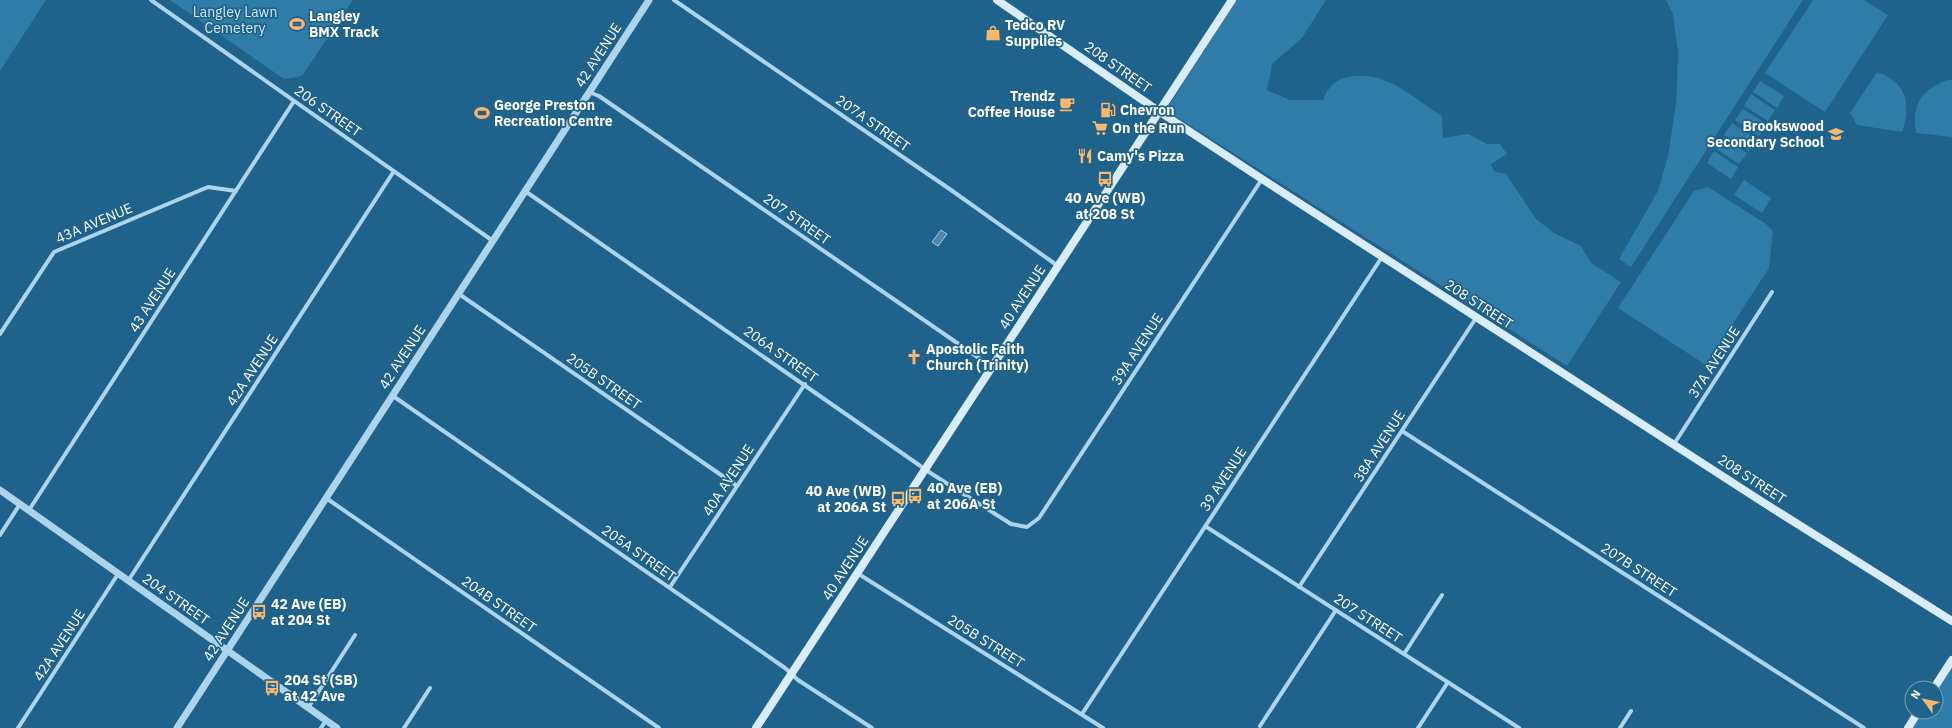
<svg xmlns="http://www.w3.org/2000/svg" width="1952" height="728" font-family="'IBM Plex Sans',sans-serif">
	<rect width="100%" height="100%" fill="#1f628c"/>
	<path fill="#307ca8" d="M0 0H46L0 71Z
		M170 0H353L302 76 284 79Z
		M1237 0H1326L1302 38 1272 64 1267 90 1290 100H1323C1328 87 1335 80 1348 77 1386 69 1413 98 1442 116L1443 138 1468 134 1487 144H1500L1507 154 1491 164 1494 171 1506 174 1536 219 1554 233 1581 246 1591 263 1621 282 1567 366 1166 110Z
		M1666 0H1803L1631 267 1619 259 1658 191 1668 156 1676 104 1678 54 1673 14Z
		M1813 0H1864L1888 15 1825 112 1765 73Z
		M1877 72C1906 82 1912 104 1902 132L1857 125 1850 113Z
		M1948 80H1952V137L1916 133C1912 105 1920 90 1948 80Z
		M1760 81 1784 96 1777 108 1753 92Z
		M1751 94 1775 110 1768 121 1744 106Z
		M1743 109 1767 124 1759 136 1735 120Z
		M1732 123 1756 139 1749 151 1724 135Z
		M1723 137 1747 153 1739 164 1715 148Z
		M1714 151 1738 167 1731 179 1707 163Z
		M1744 180 1771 198 1762 213 1734 195Z
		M1708 187 1766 224 1773 231 1769 268 1706 365 1618 308 1694 191Z
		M1952 661V728H1910L1920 712H1936V688Z"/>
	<path fill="#5685a1" stroke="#a0d2ed" d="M941 230 947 234 938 246 932 242Z"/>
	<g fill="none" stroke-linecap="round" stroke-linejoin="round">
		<path stroke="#acd5ec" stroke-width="4" d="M151 0 493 241
			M674 0 951 190 1058 266
			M589 92 599 96 992 367
			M525 191 932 474 1011 524 1027 527 1039 518 1262 179
			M459 294 737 486
			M0 334 54 252 208 187 236 191
			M393 396 785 668 798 680 872 728
			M1402 431 1864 728
			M1674 444 1772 292
			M326 498 659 728
			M29 510 294 101
			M1205 526 1519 728
			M0 535 20 504
			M857 573 1103 728
			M128 581 394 171
			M670 587 805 384
			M1299 587 1476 318
			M1404 654 1442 595
			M308 708 355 635
			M1082 714 1382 257
			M1260 726 1336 610
			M18 728 118 574
			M321 728 326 720
			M404 728 430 688
			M1418 728 1448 682
			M1620 728 1631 711"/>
		<path stroke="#acd5ec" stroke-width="7" d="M0 490 337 728
			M177 728 649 0"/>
		<path stroke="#d8ecf9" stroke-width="8" d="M997 0 1160 112 1262 179 1761 501 1952 621
			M1934 688 1952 660
			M756 728 1232 0
			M1908 728 1918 712"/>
	</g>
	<defs>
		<symbol id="stadium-bare" viewBox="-9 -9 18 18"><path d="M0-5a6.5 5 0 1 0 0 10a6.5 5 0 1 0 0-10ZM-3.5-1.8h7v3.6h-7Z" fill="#fab76c" stroke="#1f628c" stroke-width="2.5" paint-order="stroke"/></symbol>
		<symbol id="shop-bare" viewBox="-9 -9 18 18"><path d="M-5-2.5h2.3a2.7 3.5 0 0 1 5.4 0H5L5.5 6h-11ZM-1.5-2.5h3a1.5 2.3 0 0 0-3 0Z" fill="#fab76c" stroke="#1f628c" stroke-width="2.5" paint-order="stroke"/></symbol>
		<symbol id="cafe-bare" viewBox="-9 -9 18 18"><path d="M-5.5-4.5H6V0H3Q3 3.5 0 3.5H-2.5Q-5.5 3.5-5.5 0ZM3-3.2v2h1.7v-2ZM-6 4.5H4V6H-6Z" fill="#fab76c" stroke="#1f628c" stroke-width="2.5" paint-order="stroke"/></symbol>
		<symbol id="fuel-bare" viewBox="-9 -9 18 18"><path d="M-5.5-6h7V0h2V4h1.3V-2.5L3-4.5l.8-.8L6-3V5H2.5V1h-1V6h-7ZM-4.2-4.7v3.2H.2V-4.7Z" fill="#fab76c" stroke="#1f628c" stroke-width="2.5" paint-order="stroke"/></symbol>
		<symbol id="supermarket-bare" viewBox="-9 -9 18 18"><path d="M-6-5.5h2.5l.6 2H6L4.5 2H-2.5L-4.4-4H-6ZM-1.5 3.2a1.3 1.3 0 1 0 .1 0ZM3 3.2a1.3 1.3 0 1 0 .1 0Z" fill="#fab76c" stroke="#1f628c" stroke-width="2.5" paint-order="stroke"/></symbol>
		<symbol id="school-bare" viewBox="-9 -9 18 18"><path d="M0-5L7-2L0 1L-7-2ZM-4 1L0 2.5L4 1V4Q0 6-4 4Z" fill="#fab76c" stroke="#1f628c" stroke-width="2.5" paint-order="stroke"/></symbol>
		<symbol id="restaurant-bare" viewBox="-9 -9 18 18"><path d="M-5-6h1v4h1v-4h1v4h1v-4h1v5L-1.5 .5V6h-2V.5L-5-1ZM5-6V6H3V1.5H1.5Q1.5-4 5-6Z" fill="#fab76c" stroke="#1f628c" stroke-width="2.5" paint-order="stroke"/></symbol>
		<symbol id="bus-bare" viewBox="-9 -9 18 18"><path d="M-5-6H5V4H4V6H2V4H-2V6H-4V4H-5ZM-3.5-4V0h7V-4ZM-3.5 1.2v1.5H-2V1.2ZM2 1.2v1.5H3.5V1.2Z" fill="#fab76c" stroke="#1f628c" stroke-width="2.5" paint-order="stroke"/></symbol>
		<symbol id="church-bare" viewBox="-9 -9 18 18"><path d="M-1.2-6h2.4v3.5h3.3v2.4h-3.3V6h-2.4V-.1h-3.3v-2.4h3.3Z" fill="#fab76c" stroke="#1f628c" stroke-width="2.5" paint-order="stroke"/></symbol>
	</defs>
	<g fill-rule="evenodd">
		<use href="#stadium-bare" x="286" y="13" width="22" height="22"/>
		<use href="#shop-bare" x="982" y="22" width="22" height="22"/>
		<use href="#cafe-bare" x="1056" y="93" width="22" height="22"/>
		<use href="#fuel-bare" x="1097" y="99" width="22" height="22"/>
		<use href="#stadium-bare" x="471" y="102" width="22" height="22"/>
		<use href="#supermarket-bare" x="1089" y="117" width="22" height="22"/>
		<use href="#school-bare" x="1825" y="123" width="22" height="22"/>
		<use href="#restaurant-bare" x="1074" y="145" width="22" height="22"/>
		<use href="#bus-bare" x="1094" y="168" width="22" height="22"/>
		<use href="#church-bare" x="903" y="346" width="22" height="22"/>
		<use href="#bus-bare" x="904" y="485" width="22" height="22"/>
		<use href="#bus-bare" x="887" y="488" width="22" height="22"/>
		<use href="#bus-bare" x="248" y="601" width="22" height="22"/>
		<use href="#bus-bare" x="261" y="677" width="22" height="22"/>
	</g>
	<g text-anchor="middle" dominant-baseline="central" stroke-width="3.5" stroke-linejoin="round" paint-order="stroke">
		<g font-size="14" fill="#d1eaf9" stroke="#1f628c">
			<text x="235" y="12">Langley Lawn<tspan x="235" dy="16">Cemetery</tspan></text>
		</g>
		<g font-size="14" font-weight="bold" fill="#fff" stroke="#1f628c" text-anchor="start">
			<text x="309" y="16">Langley<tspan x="309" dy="16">BMX Track</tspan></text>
			<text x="1005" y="25">Tedco RV<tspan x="1005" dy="16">Supplies</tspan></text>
			<text x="1055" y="96" text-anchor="end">Trendz<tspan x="1055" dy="16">Coffee House</tspan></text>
			<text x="494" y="105">George Preston<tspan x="494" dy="16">Recreation Centre</tspan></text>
			<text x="1120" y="110">Chevron</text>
			<text x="1824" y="126" text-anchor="end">Brookswood<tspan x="1824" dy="16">Secondary School</tspan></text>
			<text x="1112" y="128">On the Run</text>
			<text x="1097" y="156">Camy's Pizza</text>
			<text x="1105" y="198" text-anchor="middle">40 Ave (WB)<tspan x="1105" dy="16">at 208 St</tspan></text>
			<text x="926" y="349">Apostolic Faith<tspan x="926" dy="16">Church (Trinity)</tspan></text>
			<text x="927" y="488">40 Ave (EB)<tspan x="927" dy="16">at 206A St</tspan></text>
			<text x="886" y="491" text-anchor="end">40 Ave (WB)<tspan x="886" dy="16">at 206A St</tspan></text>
			<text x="271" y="604">42 Ave (EB)<tspan x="271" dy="16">at 204 St</tspan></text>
			<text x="284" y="680">204 St (SB)<tspan x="284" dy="16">at 42 Ave</tspan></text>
		</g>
		<g font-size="14" fill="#fff" stroke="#1f628c">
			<text transform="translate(598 55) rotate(-57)">42 AVENUE</text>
			<text transform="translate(1118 67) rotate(35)">208 STREET</text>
			<text transform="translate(328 111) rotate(35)">206 STREET</text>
			<text transform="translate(873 123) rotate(35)">207A STREET</text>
			<text transform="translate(797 219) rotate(35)">207 STREET</text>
			<text transform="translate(94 223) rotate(-23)">43A AVENUE</text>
			<text transform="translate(1022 297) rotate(-57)">40 AVENUE</text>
			<text transform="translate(152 300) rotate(-57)">43 AVENUE</text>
			<text transform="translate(1479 304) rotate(33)">208 STREET</text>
			<text transform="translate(1137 349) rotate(-57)">39A AVENUE</text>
			<text transform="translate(781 354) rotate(35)">206A STREET</text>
			<text transform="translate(402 357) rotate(-57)">42 AVENUE</text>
			<text transform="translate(1714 362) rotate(-57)">37A AVENUE</text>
			<text transform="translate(252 370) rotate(-57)">42A AVENUE</text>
			<text transform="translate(604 381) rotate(35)">205B STREET</text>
			<text transform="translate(1379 446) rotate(-57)">38A AVENUE</text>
			<text transform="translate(1223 479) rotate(-57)">39 AVENUE</text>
			<text transform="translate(1752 479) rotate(33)">208 STREET</text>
			<text transform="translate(728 480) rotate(-57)">40A AVENUE</text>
			<text transform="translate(639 553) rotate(35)">205A STREET</text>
			<text transform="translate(845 568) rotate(-57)">40 AVENUE</text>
			<text transform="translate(1639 570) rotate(33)">207B STREET</text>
			<text transform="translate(176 599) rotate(35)">204 STREET</text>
			<text transform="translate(499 604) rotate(35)">204B STREET</text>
			<text transform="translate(1368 618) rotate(33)">207 STREET</text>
			<text transform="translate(226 629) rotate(-57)">42 AVENUE</text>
			<text transform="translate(986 641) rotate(32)">205B STREET</text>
			<text transform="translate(59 645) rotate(-57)">42A AVENUE</text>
		</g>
	</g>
	<g transform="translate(1924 700) rotate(303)"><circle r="19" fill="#1f628c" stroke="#79a1ba"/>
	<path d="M0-3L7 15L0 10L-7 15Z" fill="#fab76c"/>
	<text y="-6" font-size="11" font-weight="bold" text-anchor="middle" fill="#ffffff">N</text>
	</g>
</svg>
